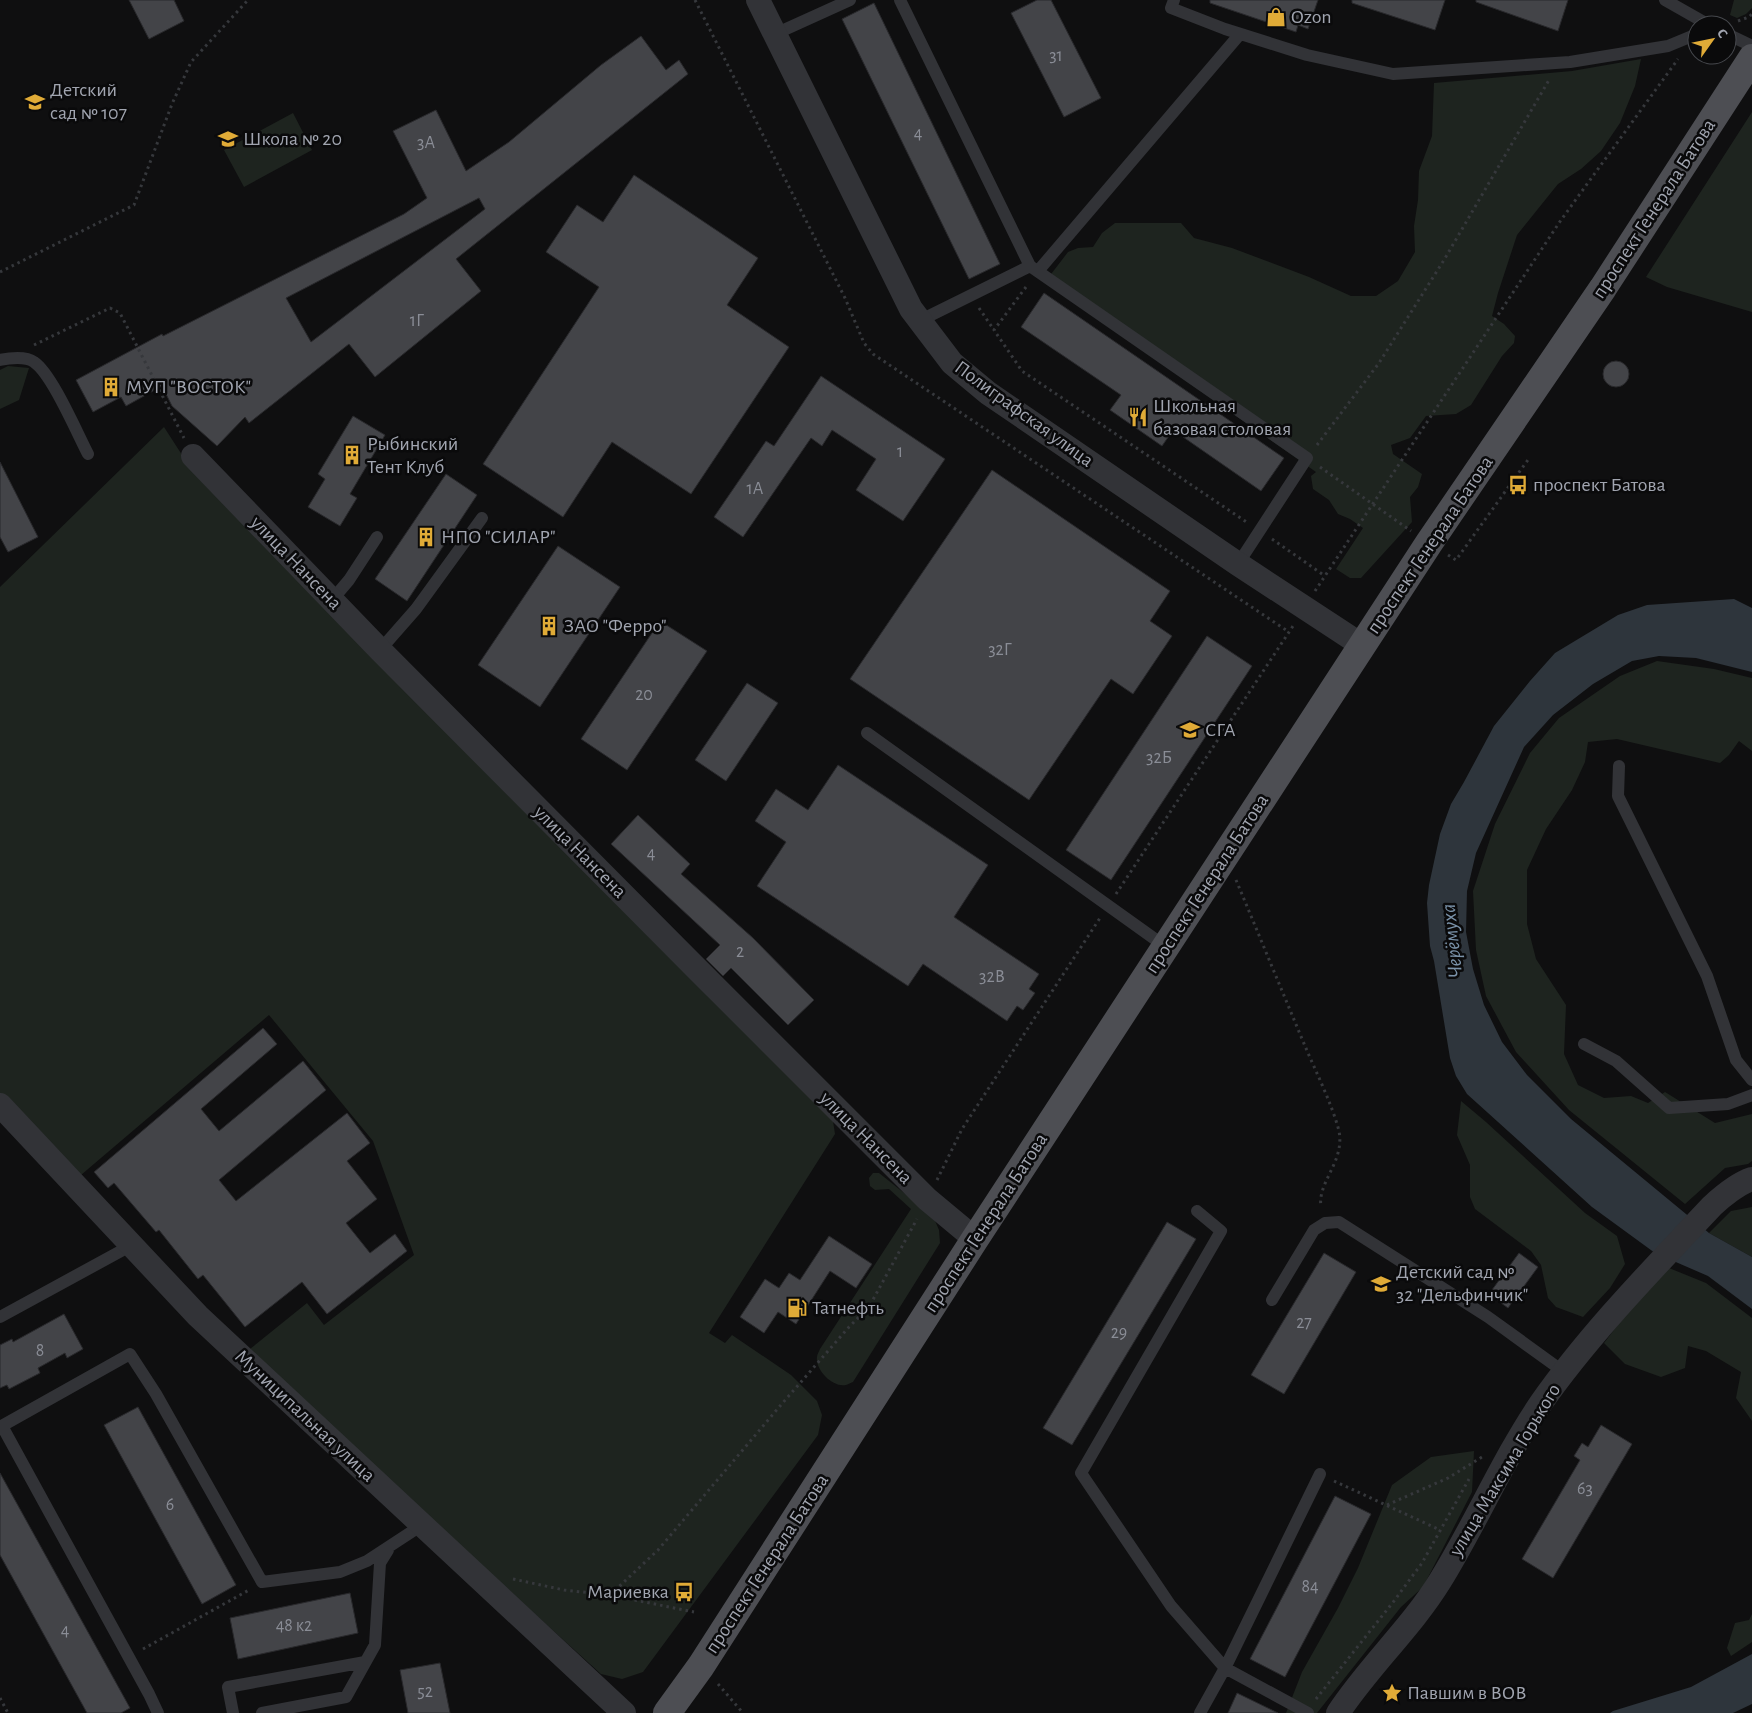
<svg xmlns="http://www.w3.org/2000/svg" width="1752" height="1713" font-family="'Alegreya Sans',sans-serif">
	<rect width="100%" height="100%" fill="#0f0f10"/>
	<path fill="#1e241f" d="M1734 0H1752V8L1746 14 1737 18 1730 15Z
		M1641 59 1635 86 1620 123 1601 151 1581 169 1558 184 1517 235 1498 293 1492 316 1504 324 1515 336 1514 343 1502 356 1471 405 1456 414 1426 416 1410 438 1391 445 1393 454 1422 474 1418 487 1410 497 1412 522 1361 578H1350L1336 569 1363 528 1350 519 1338 514 1329 500 1313 489 1311 476 1316 472 1045 282 1068 252 1078 248 1093 247 1102 233 1115 223H1181L1194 238 1232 248 1309 277 1351 296H1376L1398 281 1415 252 1414 226 1418 200 1419 171 1432 136 1434 83 1572 71Z
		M1752 112V312L1667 287 1646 277Z
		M293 113 312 150 244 187 224 150Z
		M8 366 29 368 19 400 0 409V370Z
		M164 427 184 458 833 1121 835 1134 709 1333 725 1343 732 1335 791 1375 817 1401 822 1415 818 1435 643 1672 622 1679 601 1674 429 1518 250 1349 307 1303 324 1325 414 1255 373 1141 269 1015 81 1175 0 1094V587Z
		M1657 661 1714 669 1752 678V751L1739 741 1729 755 1720 763 1617 739 1588 742 1585 762 1572 790 1546 829 1527 870V924L1536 959 1566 1005 1564 1054 1578 1085 1604 1098 1631 1096 1648 1103 1665 1092 1715 1123 1752 1114V1161L1748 1164 1725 1168 1685 1204 1569 1110 1516 1052 1486 996 1476 950 1473 891 1495 824 1530 753 1559 718 1620 676Z
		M1461 1101 1486 1122 1585 1213 1617 1236 1625 1264 1610 1288 1583 1317 1556 1307 1548 1298 1541 1265 1531 1251 1475 1209 1470 1197V1165L1457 1135Z
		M873 1173H879L933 1216 939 1230 940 1243 853 1382C852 1382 847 1385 846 1385 833 1388 815 1370 817 1357 817 1354 819 1352 820 1349L911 1209 889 1189 875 1190 870 1186 869 1178Z
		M1752 1207V1257L1709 1233 1731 1211Z
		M1669 1268 1706 1283 1752 1318V1421L1736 1398 1741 1372 1706 1351 1688 1346 1685 1368 1661 1377 1625 1364 1604 1343 1627 1313Z
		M1474 1451 1472 1492 1423 1587 1401 1607 1317 1713H1286L1302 1672 1338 1608 1358 1568 1392 1485 1431 1457Z
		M1752 1614V1642L1731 1656 1727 1648 1735 1623 1749 1620Z"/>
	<path fill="#2e353c" d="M1734 599 1752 608V672L1696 658 1659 656 1632 661 1593 684 1553 715 1524 747 1476 853 1467 891 1466 932 1473 969 1484 1005 1502 1042 1527 1075 1571 1119 1709 1233 1752 1257V1309L1708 1276 1655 1253 1592 1207 1467 1094 1456 1076 1450 1058 1434 961 1430 946 1427 903 1429 885 1440 834 1451 804 1464 782 1494 726 1530 681 1555 653 1618 615 1647 605Z
		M1752 1654V1704L1733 1713H1610L1613 1711 1691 1687Z"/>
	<path fill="#434448" stroke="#29292c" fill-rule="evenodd" d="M129 0H174L184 21 149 39Z
		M1037 0H1051L1101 98 1064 117 1011 13Z
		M1210 0H1318L1308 29 1298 25 1296 32 1210 3Z
		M1352 0H1445L1435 30 1352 3Z
		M1476 0H1568L1558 31 1476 2Z
		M874 3 1000 264 969 279 842 19Z
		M641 36 666 70 679 60 688 74 456 259 481 291 375 377 349 344 249 423 245 417 217 446 172 406 162 386 126 406 121 397 93 412 76 380 162 334 163 336 404 214 427 198 393 131 436 110 466 171 509 142 601 65ZM479 198 485 209 311 342 286 298Z
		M634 175 758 258 727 305 789 347 691 494 612 442 563 517 483 464 599 287 546 252 577 205 603 222Z
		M1044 293 1284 458 1261 491 1173 430 1162 446 1110 410 1121 395 1021 327Z
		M1603 374a13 13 0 1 1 26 0a13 13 0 1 1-26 0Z
		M821 376 945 459 903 521 856 490 876 459 832 430 822 446 811 438 743 537 714 517 766 441 774 446Z
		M353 416 385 435 350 494 357 498 340 526 308 507 325 479 318 474Z
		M0 462 38 537 8 552 0 537Z
		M992 470 1170 591 1150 621 1172 636 1133 694 1111 679 1029 800 850 679Z
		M446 474 477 495 407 601 375 579Z
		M558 546 620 587 540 707 478 665Z
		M660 621 707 651 627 770 581 739Z
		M1207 636 1252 666 1111 880 1066 850Z
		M747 683 778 703 726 781 695 760Z
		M838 765 988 865 954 917 1039 974 1029 989 1035 993 1023 1010 1017 1006 1007 1021 923 964 908 986 757 886 786 842 755 821 776 789 808 810Z
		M638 815 690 864 681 874 753 938 814 1000 788 1025 731 968 723 976 706 959 720 945 611 844Z
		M263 1028 277 1044 201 1109 219 1131 303 1061 326 1090 219 1180 236 1201 347 1113 370 1143 347 1161 377 1199 346 1223 370 1253 395 1234 407 1251 327 1314 302 1282 245 1327 203 1275 198 1279 159 1230 156 1232 114 1183 108 1188 94 1172Z
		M1167 1222 1196 1239 1072 1445 1043 1428Z
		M829 1236 872 1264 856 1288 830 1271 796 1324 778 1312 764 1333 740 1317 765 1279 779 1288 789 1273 800 1280Z
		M1324 1253 1356 1272 1284 1394 1251 1375Z
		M1519 1253 1538 1267 1508 1308 1489 1294Z
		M64 1314 83 1349 67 1358 65 1353 38 1368 40 1373 9 1389 7 1385 0 1388V1345L12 1339 13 1342Z
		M138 1407 236 1585 202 1604 104 1425Z
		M1601 1425 1632 1444 1553 1578 1522 1559 1580 1460 1574 1456 1582 1443 1588 1447Z
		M0 1473 130 1708 121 1713H87L0 1555Z
		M1335 1496 1371 1514 1285 1677 1250 1659Z
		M350 1593 358 1633 238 1659 230 1618Z
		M440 1663 450 1713H408L400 1670Z
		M1237 1693 1278 1713H1228Z"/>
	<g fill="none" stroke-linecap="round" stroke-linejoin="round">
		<path stroke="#36383c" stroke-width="3" stroke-dasharray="2.5 4" stroke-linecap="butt" d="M695 0 845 298 864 343 873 354 1289 632
			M1738 21 1749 17 1752 14
			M0 272 134 205 172 104 191 62 248 0
			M1026 287 994 330 1022 371 1248 523
			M979 308 994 330
			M34 345 110 308 120 313 184 438
			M1317 445 1379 363 1444 260 1549 80
			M1320 467 1411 531
			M1272 539 1325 576
			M1448 555 1456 560 1530 457
			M1315 591 1561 220 1678 59
			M1236 880C1259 935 1282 991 1305 1046 1316 1072 1332 1104 1339 1131 1345 1162 1317 1182 1321 1207
			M1116 894 1293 626
			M937 1180 962 1129 1100 918
			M1334 1481 1440 1530
			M1387 1505 1448 1478 1482 1457
			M513 1579 564 1590 610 1595 694 1612
			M610 1595 658 1550 780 1406 849 1327 869 1307 917 1219
			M143 1649 249 1590
			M718 1684 743 1713
			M0 1698 8 1713
			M1316 1699 1394 1601 1422 1563 1469 1479"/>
		<path stroke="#323337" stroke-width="12" d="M900 0 1030 266 919 321
			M1174 0 1171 8 1225 29 1307 55 1393 74 1570 62 1668 46 1697 34
			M1665 0 1709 25
			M775 34 850 0
			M1727 34 1752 46
			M1030 266 1307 458 1238 564
			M1038 271 1240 34
			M0 360C9 358 26 356 34 362 52 374 77 433 88 454
			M332 600 349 580 377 537
			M380 650 416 609 482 518
			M867 733 1166 947
			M1619 766 1618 796 1707 976 1736 1060 1752 1080
			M1584 1044 1616 1061 1669 1108 1728 1104 1752 1095
			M1197 1211 1221 1231 1081 1473 1171 1606 1225 1668 1308 1713
			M1272 1300 1314 1230 1325 1223 1339 1222 1488 1317 1564 1372
			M0 1317 132 1245
			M2 1426 149 1694 158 1713
			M0 1427 130 1354 156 1394 262 1582 340 1572 367 1561 422 1525
			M233 1713 228 1687 365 1662
			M262 1713 346 1697 375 1645 380 1563 388 1550
			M1200 1713 1225 1668 1320 1474"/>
		<path stroke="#323337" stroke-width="24" d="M758 0 911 309 952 363 988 393 1238 564 1363 646
			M193 456 380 650 693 965 927 1199 975 1239
			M0 1105 198 1316 624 1713
			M1338 1713C1369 1666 1411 1628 1440 1581 1476 1523 1503 1459 1541 1403 1591 1332 1653 1269 1712 1206 1724 1195 1737 1184 1752 1179"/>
		<path stroke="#4d4e53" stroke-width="28" d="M667 1713 701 1666 975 1239 1429 543 1603 288 1752 58"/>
	</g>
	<defs>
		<symbol id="shop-bare" viewBox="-9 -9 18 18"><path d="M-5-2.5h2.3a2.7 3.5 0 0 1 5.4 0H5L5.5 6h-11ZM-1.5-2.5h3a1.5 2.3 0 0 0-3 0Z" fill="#e0ab37" stroke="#0a0a0b" stroke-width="2.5" paint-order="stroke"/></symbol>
		<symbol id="school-bare" viewBox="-9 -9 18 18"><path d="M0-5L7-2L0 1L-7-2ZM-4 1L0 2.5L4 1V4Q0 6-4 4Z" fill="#e0ab37" stroke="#0a0a0b" stroke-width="2.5" paint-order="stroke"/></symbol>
		<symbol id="building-bare" viewBox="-9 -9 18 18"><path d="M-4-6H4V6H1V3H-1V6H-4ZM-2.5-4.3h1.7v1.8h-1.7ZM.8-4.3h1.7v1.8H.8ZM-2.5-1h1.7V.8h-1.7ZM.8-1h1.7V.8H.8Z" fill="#e0ab37" stroke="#0a0a0b" stroke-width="2.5" paint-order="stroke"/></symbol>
		<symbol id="restaurant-bare" viewBox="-9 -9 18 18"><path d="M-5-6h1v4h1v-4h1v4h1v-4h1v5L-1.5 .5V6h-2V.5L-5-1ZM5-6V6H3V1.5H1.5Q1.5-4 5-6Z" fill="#e0ab37" stroke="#0a0a0b" stroke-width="2.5" paint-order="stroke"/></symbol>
		<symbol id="bus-bare" viewBox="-9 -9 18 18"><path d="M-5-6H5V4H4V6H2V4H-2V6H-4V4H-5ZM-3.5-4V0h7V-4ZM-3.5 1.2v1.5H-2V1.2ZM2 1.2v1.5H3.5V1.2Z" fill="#e0ab37" stroke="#0a0a0b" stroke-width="2.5" paint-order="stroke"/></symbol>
		<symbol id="university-bare" viewBox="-9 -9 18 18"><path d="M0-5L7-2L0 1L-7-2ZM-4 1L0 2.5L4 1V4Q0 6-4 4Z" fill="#e0ab37" stroke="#0a0a0b" stroke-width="2.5" paint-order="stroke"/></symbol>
		<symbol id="fuel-bare" viewBox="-9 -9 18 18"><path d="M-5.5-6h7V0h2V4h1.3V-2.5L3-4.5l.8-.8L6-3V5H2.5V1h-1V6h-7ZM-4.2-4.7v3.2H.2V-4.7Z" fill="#e0ab37" stroke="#0a0a0b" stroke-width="2.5" paint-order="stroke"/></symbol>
		<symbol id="sight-bare" viewBox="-9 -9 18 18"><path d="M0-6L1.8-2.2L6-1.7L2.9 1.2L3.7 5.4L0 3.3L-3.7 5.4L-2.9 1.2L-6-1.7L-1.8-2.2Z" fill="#e0ab37" stroke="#0a0a0b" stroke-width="2.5" paint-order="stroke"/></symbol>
	</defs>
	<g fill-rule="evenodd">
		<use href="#shop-bare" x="1262" y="3" width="28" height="28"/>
		<use href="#school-bare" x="21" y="88" width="28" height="28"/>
		<use href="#school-bare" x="214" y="125" width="28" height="28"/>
		<use href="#building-bare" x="97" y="373" width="28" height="28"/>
		<use href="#restaurant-bare" x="1124" y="403" width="28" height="28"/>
		<use href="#building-bare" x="338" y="441" width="28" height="28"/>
		<use href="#bus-bare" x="1504" y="471" width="28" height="28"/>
		<use href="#building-bare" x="412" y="523" width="28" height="28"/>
		<use href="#building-bare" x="535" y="612" width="28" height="28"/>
		<use href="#university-bare" x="1176" y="716" width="28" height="28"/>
		<use href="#school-bare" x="1367" y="1270" width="28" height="28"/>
		<use href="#fuel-bare" x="783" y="1294" width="28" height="28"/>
		<use href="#bus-bare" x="670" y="1578" width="28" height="28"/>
		<use href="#sight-bare" x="1378" y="1679" width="28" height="28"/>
	</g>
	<g text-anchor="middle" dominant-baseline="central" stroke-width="5" stroke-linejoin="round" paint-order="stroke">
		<g font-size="18" fill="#8a8d96">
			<text x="1056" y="56">31</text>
			<text x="918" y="134">4</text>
			<text x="426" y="143">3А</text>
			<text x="417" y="321">1Г</text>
			<text x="900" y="452">1</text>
			<text x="755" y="489">1А</text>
			<text x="1000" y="650">32Г</text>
			<text x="644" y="695">20</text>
			<text x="1159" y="758">32Б</text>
			<text x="651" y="854">4</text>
			<text x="740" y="952">2</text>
			<text x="992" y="977">32В</text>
			<text x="1304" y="1323">27</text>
			<text x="1119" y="1333">29</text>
			<text x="40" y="1351">8</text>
			<text x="1585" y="1489">63</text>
			<text x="170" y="1505">6</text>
			<text x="1310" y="1587">84</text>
			<text x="294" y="1626">48 к2</text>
			<text x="65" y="1631">4</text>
			<text x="425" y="1692">52</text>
		</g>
		<g font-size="20" fill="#a1a5b0" stroke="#0a0a0b" text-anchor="start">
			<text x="1291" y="17">Ozon</text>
			<text x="50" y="90">Детский<tspan x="50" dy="23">сад № 107</tspan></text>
			<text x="243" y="139">Школа № 20</text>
			<text x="126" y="387">МУП "ВОСТОК"</text>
			<text x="1153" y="406">Школьная<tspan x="1153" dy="23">базовая столовая</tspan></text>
			<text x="367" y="444">Рыбинский<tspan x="367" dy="23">Тент Клуб</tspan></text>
			<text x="1533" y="485">проспект Батова</text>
			<text x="441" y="537">НПО "СИЛАР"</text>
			<text x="564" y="626">ЗАО "Ферро"</text>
			<text x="1205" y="730">СГА</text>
			<text x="1396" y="1272">Детский сад №<tspan x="1396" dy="23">32 "Дельфинчик"</tspan></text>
			<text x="812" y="1308">Татнефть</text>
			<text x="669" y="1592" text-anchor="end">Мариевка</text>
			<text x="1407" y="1693">Павшим в ВОВ</text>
		</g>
		<g font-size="20" fill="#a1a5b0" stroke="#0a0a0b">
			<text transform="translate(1654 209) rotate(-57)">проспект Генерала Батова</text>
			<text transform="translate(1024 414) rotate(36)">Полиграфская улица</text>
			<text transform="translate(1430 545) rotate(-56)">проспект Генерала Батова</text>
			<text transform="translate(296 563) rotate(46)">улица Нансена</text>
			<text transform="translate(580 852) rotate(45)">улица Нансена</text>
			<text transform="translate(1207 884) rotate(-57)">проспект Генерала Батова</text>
			<text transform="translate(866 1138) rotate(45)">улица Нансена</text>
			<text transform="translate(986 1223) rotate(-57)">проспект Генерала Батова</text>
			<text transform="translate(305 1416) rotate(43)">Муниципальная улица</text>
			<text transform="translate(1505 1470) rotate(-59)">улица Максима Горького</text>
			<text transform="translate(767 1564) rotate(-57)">проспект Генерала Батова</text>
		</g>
		<g font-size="21" font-style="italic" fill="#7a92a9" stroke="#0a0a0b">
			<text transform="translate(1452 941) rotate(-96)">Черёмуха</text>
		</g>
	</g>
	<g transform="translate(1712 40) rotate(57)"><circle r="24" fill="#0a0a0b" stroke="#46484d"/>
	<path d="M0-4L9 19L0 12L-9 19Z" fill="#e0ab37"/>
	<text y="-8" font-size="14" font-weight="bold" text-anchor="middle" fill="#a1a5b0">С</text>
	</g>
</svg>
